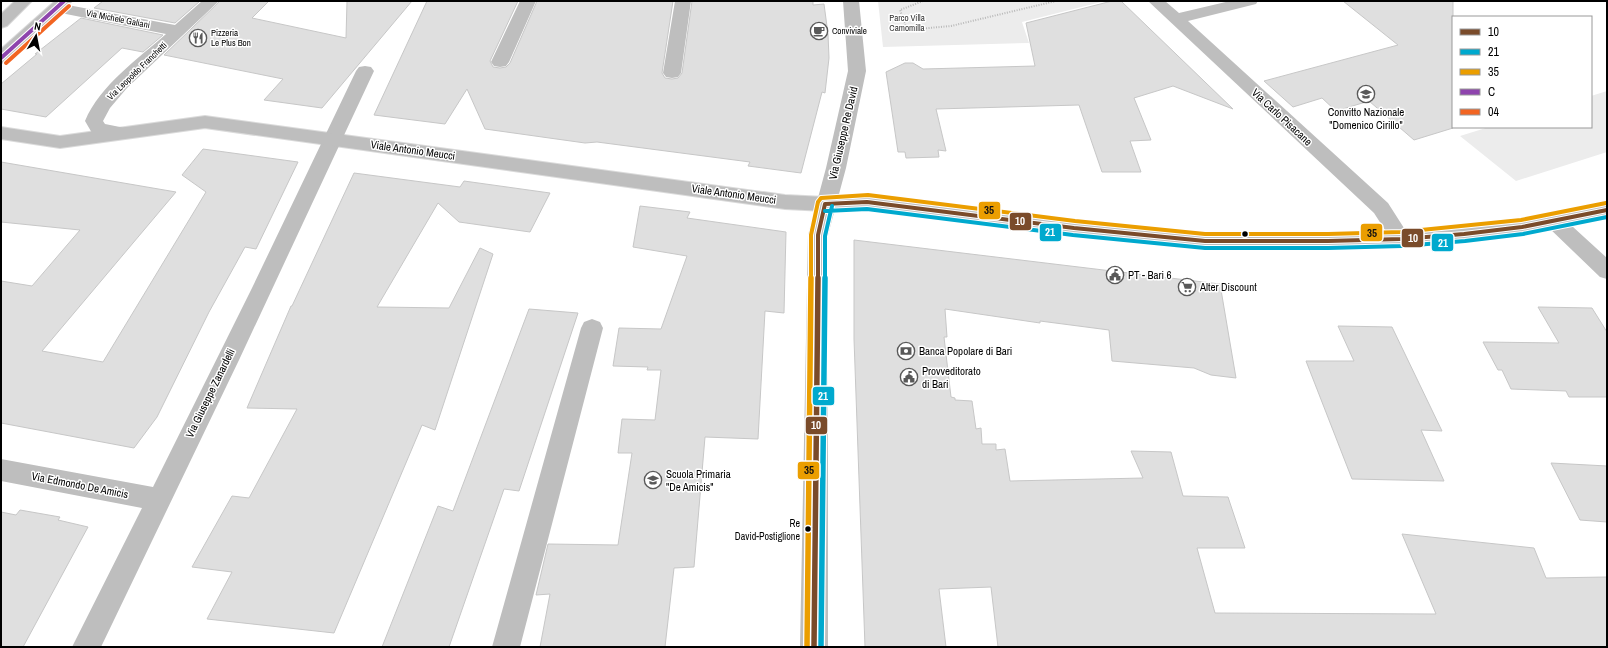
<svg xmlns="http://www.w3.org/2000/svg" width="1608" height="648" font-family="'Archivo Narrow',sans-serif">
	<rect width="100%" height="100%" fill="#fff"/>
	<path fill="#ececec" d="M878 1H1105L1022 22 1029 43 883 47Z
		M1607 91V152L1516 181 1460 136 1489 127H1591V96Z"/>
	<path fill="#dfdfdf" stroke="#c7c7c7" d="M103 1H200L175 23 94 8Z
		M220 1H269L252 18 346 38 347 1H412L322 108 264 100 283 79 164 55Z
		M427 1H518L490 61 493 67 500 68 506 67 510 63 537 1H673L662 73 665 78 672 79 678 78 682 73 692 1H813V5L824 4 828 34 829 58 825 93 822 92 801 173 748 166 750 162 597 142 585 143 485 129 467 89 445 124 374 115Z
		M1112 1H1121L1233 109 1173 86 1134 98 1151 140 1130 141 1141 172H1102L1079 105 936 109 946 151 938 150 939 157 906 158 905 152H898L886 72 905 63H913L923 69 1035 66 1026 23Z
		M1343 1H1453V128L1414 140 1369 101 1336 111 1322 98 1293 107 1264 81 1398 45Z
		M81 18 163 35 143 52 122 48 46 117 1 109V84L37 54H35Z
		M203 149 298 162 256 249 245 247 209 312 157 417 134 448 1 423V281L32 286 80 230 1 222V162L176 192 42 351 103 362 206 192 182 175Z
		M354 173 460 187 464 181 550 193 530 232 459 222 438 203 377 307 449 308 480 248 493 254 435 430 422 425 334 633 207 619 232 572 192 567 232 496 249 498 297 409 247 408 291 306H292Z
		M640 206 690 212 687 218 786 232 784 313 765 311 758 439 705 437 694 567 674 568 665 647H540L550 594 536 595 548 544 618 545 632 453H618L622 419 655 420 661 370H647L648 367 613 366 619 328 661 329 687 256 633 247Z
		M854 240 1220 284 1236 378 1211 375 1194 368 1112 361 1109 330 1040 321V323L945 309 947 337H944L951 397 955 398V400L972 401 976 429 981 428 982 444H996V450L1005 449 1010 481 1143 478 1131 451 1171 452 1183 496 1228 497 1245 548H1197L1215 613 1436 614 1402 534 1534 548 1546 578 1607 577V647H998L991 587 939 589 946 647H865L854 339Z
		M1538 307 1592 308 1607 332V397H1569L1566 391 1511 389 1502 370H1498L1483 342 1559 343Z
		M529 309 578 313 519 491 504 489 449 647H382L438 506 453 511Z
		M1338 326 1392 327 1442 431 1421 430 1444 481 1352 479 1306 361H1354Z
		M1551 463 1607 466V522L1580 520Z
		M20 510 60 517 58 520 88 527 23 647H1V512L16 515Z"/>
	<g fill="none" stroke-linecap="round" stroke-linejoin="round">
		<defs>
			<path id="major" d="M15 1H32L7 26 1 28V14Z
				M55 1H72L7 62 1 63V49Z
				M205 116 785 195 825 197 867 195 1074 221 1205 233H1328L1401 231 1464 226 1522 220 1607 203V217L1522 234 1464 242 1401 247 1328 249H1205L1074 235 867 209 825 211 785 209 205 128 60 148 1 139V127L60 136Z"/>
		</defs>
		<use href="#major" stroke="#dbdbdb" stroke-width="2"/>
		<path stroke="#b9b9b9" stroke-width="2" stroke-dasharray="1 1.5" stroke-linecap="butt" d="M923 1 900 10 907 30 951 26 1056 1"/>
		<path fill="#bebebe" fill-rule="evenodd" d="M202 1H219L127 88 110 108 103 121 105 124 130 129 132 133 130 137 123 139 92 133 85 121C100 85 138 59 166 34L51 11 49 8 51 5 57 3 175 25Z
			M520 1H536L509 62 506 66 500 67 494 66 491 62Z
			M675 1H691L681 73 678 77 672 78 666 77 663 73Z
			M843 1H859L866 71 846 168 828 235V647H800L808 235 826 168 848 71Z
			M1148 1H1165L1179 13 1230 1H1258L1256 4 1188 21 1388 203 1411 239 1408 244 1401 247 1394 244 1374 213Z
			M365 66 371 67 374 71 239 360 101 647H72L142 508 1 481V459L153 487 252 288 356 71 359 67Z
			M1554 214 1561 216 1607 258V279L1600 277 1547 226 1544 221 1547 216Z
			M592 319 600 322 603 328 520 647H492L581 328 584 322Z"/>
		<use href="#major" fill="#bebebe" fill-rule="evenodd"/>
		<defs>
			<path id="bus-1-far1" d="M825 204 867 202 1074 228 1205 241H1328L1401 239 1464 234 1522 227 1607 210
				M818 279V235L825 204"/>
			<path id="bus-1" d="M814 647 818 278"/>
			<path id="bus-2-far1" d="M825 211 867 209 1073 235 1205 248H1328L1402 246 1465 241 1523 234 1607 217
				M825 279V236L832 206"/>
			<path id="bus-2" d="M821 647 825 278"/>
			<path id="bus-3-far1" d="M811 279V235L818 202 821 198 868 195 1075 221 1205 234H1328L1401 232 1521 220 1606 203"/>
			<path id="bus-3" d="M807 647 811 278"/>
			<path id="bus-4" d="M1 58 64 1"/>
			<path id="bus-5" d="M6 63 69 6"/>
		</defs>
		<use href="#bus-1-far1" stroke="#fff" stroke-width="6"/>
		<use href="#bus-1" stroke="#fff" stroke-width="8"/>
		<use href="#bus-2-far1" stroke="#fff" stroke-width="6"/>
		<use href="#bus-2" stroke="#fff" stroke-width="8"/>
		<use href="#bus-3-far1" stroke="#fff" stroke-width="6"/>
		<use href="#bus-3" stroke="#fff" stroke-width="8"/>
		<use href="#bus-4" stroke="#fff" stroke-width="6"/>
		<use href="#bus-5" stroke="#fff" stroke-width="6"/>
		<use href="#bus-1-far1" stroke="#7a4b2a" stroke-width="4"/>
		<use href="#bus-1" stroke="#7a4b2a" stroke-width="5.5"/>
		<use href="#bus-2-far1" stroke="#00a9ce" stroke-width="4"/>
		<use href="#bus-2" stroke="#00a9ce" stroke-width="5.5"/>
		<use href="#bus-3-far1" stroke="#eb9e00" stroke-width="4"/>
		<use href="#bus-3" stroke="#eb9e00" stroke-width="5.5"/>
		<use href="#bus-4" stroke="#8e44ad" stroke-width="4"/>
		<use href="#bus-5" stroke="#f26522" stroke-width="4"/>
	</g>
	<defs>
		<symbol id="cafe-ring" viewBox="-11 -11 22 22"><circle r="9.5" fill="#fff" stroke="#595959" stroke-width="1.5"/><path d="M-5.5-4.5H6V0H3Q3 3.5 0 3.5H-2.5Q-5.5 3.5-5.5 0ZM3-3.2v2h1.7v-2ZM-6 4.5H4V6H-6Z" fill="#595959"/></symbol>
		<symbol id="restaurant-ring" viewBox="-11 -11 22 22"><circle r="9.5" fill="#fff" stroke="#595959" stroke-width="1.5"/><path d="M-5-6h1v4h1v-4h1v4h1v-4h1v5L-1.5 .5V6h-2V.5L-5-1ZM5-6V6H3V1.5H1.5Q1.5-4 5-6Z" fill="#595959"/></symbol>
		<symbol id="school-ring" viewBox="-11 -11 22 22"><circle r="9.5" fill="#fff" stroke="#595959" stroke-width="1.5"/><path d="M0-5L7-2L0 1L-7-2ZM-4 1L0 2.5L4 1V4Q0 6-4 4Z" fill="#595959"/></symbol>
		<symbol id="civic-ring" viewBox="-11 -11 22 22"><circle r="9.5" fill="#fff" stroke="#595959" stroke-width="1.5"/><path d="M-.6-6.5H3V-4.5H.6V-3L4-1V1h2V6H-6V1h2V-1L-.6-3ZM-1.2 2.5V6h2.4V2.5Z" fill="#595959"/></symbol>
		<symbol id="supermarket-ring" viewBox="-11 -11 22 22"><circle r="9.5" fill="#fff" stroke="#595959" stroke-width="1.5"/><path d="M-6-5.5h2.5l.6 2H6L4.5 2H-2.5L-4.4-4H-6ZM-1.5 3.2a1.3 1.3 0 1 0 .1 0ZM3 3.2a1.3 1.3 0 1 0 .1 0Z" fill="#595959"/></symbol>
		<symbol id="bank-ring" viewBox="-11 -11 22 22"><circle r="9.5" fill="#fff" stroke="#595959" stroke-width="1.5"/><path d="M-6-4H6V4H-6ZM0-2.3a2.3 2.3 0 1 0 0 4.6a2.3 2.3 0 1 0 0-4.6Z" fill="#595959"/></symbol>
	</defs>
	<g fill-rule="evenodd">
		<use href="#cafe-ring" x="809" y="21" width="20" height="20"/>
		<use href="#restaurant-ring" x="188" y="28" width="20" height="20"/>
		<use href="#school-ring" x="1356" y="84" width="20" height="20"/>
		<use href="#civic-ring" x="1105" y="265" width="20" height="20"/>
		<use href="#supermarket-ring" x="1177" y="277" width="20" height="20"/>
		<use href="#bank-ring" x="896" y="341" width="20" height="20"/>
		<use href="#civic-ring" x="899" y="367" width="20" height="20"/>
		<use href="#school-ring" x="643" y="470" width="20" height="20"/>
	</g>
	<g fill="#000" stroke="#fff" stroke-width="1.5">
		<circle cx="1245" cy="234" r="3.5"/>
		<circle cx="808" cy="529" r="3.5"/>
	</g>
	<g text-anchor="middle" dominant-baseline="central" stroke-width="3" stroke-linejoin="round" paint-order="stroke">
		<g font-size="9" fill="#333" stroke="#fff">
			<text x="907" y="18">Parco Villa<tspan x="907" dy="10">Camomilla</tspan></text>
		</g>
		<g font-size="9" fill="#000" stroke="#fff">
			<text transform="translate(118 19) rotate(11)">Via Michele Galiani</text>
			<text transform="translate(137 71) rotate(-44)">Via Leopoldo Franchetti</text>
		</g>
		<g font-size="9" fill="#000" stroke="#fff" text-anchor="start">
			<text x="832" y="31">Conviviale</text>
			<text x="211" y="33">Pizzeria<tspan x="211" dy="10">Le Plus Bon</tspan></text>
		</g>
		<g font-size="10" fill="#000" stroke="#fff" text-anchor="end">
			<text x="800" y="523">Re<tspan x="800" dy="13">David-Postiglione</tspan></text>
		</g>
		<g font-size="11" fill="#000" stroke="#fff" text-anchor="start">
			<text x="1366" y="112" text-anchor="middle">Convitto Nazionale<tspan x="1366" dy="13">"Domenico Cirillo"</tspan></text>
			<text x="1128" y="275">PT - Bari 6</text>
			<text x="1200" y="287">Alter Discount</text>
			<text x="919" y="351">Banca Popolare di Bari</text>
			<text x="922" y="371">Provveditorato<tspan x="922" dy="13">di Bari</tspan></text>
			<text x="666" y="474">Scuola Primaria<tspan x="666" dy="13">"De Amicis"</tspan></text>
		</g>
		<g font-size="11" fill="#000" stroke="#fff">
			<text transform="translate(1282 117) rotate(43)">Via Carlo Pisacane</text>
			<text transform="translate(843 133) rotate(-77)">Via Giuseppe Re David</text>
			<text transform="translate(413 150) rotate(8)">Viale Antonio Meucci</text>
			<text transform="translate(734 194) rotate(8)">Viale Antonio Meucci</text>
			<text transform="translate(210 393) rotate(-64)">Via Giuseppe Zanardelli</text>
			<text transform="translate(80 485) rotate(11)">Via Edmondo De Amicis</text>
		</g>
	</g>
	<g stroke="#fff" stroke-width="1.5">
		<rect x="978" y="201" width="23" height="19" rx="4" fill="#eb9e00"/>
		<rect x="1009" y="212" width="23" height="19" rx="4" fill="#7a4b2a"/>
		<rect x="1039" y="223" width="23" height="19" rx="4" fill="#00a9ce"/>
		<rect x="1360" y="223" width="23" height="19" rx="4" fill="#eb9e00"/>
		<rect x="1401" y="228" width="23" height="20" rx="4" fill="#7a4b2a"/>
		<rect x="1431" y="233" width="23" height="19" rx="4" fill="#00a9ce"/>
		<rect x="812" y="386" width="23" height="20" rx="4" fill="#00a9ce"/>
		<rect x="805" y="416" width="23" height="19" rx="4" fill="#7a4b2a"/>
		<rect x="797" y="461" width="23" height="19" rx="4" fill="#eb9e00"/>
	</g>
	<g font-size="11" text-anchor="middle" font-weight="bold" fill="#fff">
		<text x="1020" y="225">10</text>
		<text x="1050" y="236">21</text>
		<text x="1413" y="242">10</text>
		<text x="1443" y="247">21</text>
		<text x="823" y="400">21</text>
		<text x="816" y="429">10</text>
	</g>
	<g font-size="11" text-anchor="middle" font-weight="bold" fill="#111">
		<text x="989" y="214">35</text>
		<text x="1372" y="237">35</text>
		<text x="809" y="474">35</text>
	</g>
	<rect width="1608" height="648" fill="none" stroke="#000000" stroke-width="4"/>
	<rect x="1452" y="16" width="140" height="112" fill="#ffffff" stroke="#999999"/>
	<rect x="1460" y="29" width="20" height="6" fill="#7a4b2a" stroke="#999999"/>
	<text x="1488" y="36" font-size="12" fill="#000000">10</text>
	<rect x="1460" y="49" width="20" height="6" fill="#00a9ce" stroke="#999999"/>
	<text x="1488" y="56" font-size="12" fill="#000000">21</text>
	<rect x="1460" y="69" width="20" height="6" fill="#eb9e00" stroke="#999999"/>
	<text x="1488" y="76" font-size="12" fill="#000000">35</text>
	<rect x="1460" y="89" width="20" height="6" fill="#8e44ad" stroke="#999999"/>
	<text x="1488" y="96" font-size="12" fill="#000000">C</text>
	<rect x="1460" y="109" width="20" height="6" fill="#f26522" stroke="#999999"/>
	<text x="1488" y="116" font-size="12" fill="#000000">04</text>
	<g transform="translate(36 36) rotate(10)" stroke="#ffffff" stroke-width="3" paint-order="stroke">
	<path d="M0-3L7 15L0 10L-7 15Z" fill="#000000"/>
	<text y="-6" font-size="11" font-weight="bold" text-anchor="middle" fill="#000000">N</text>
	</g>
</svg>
